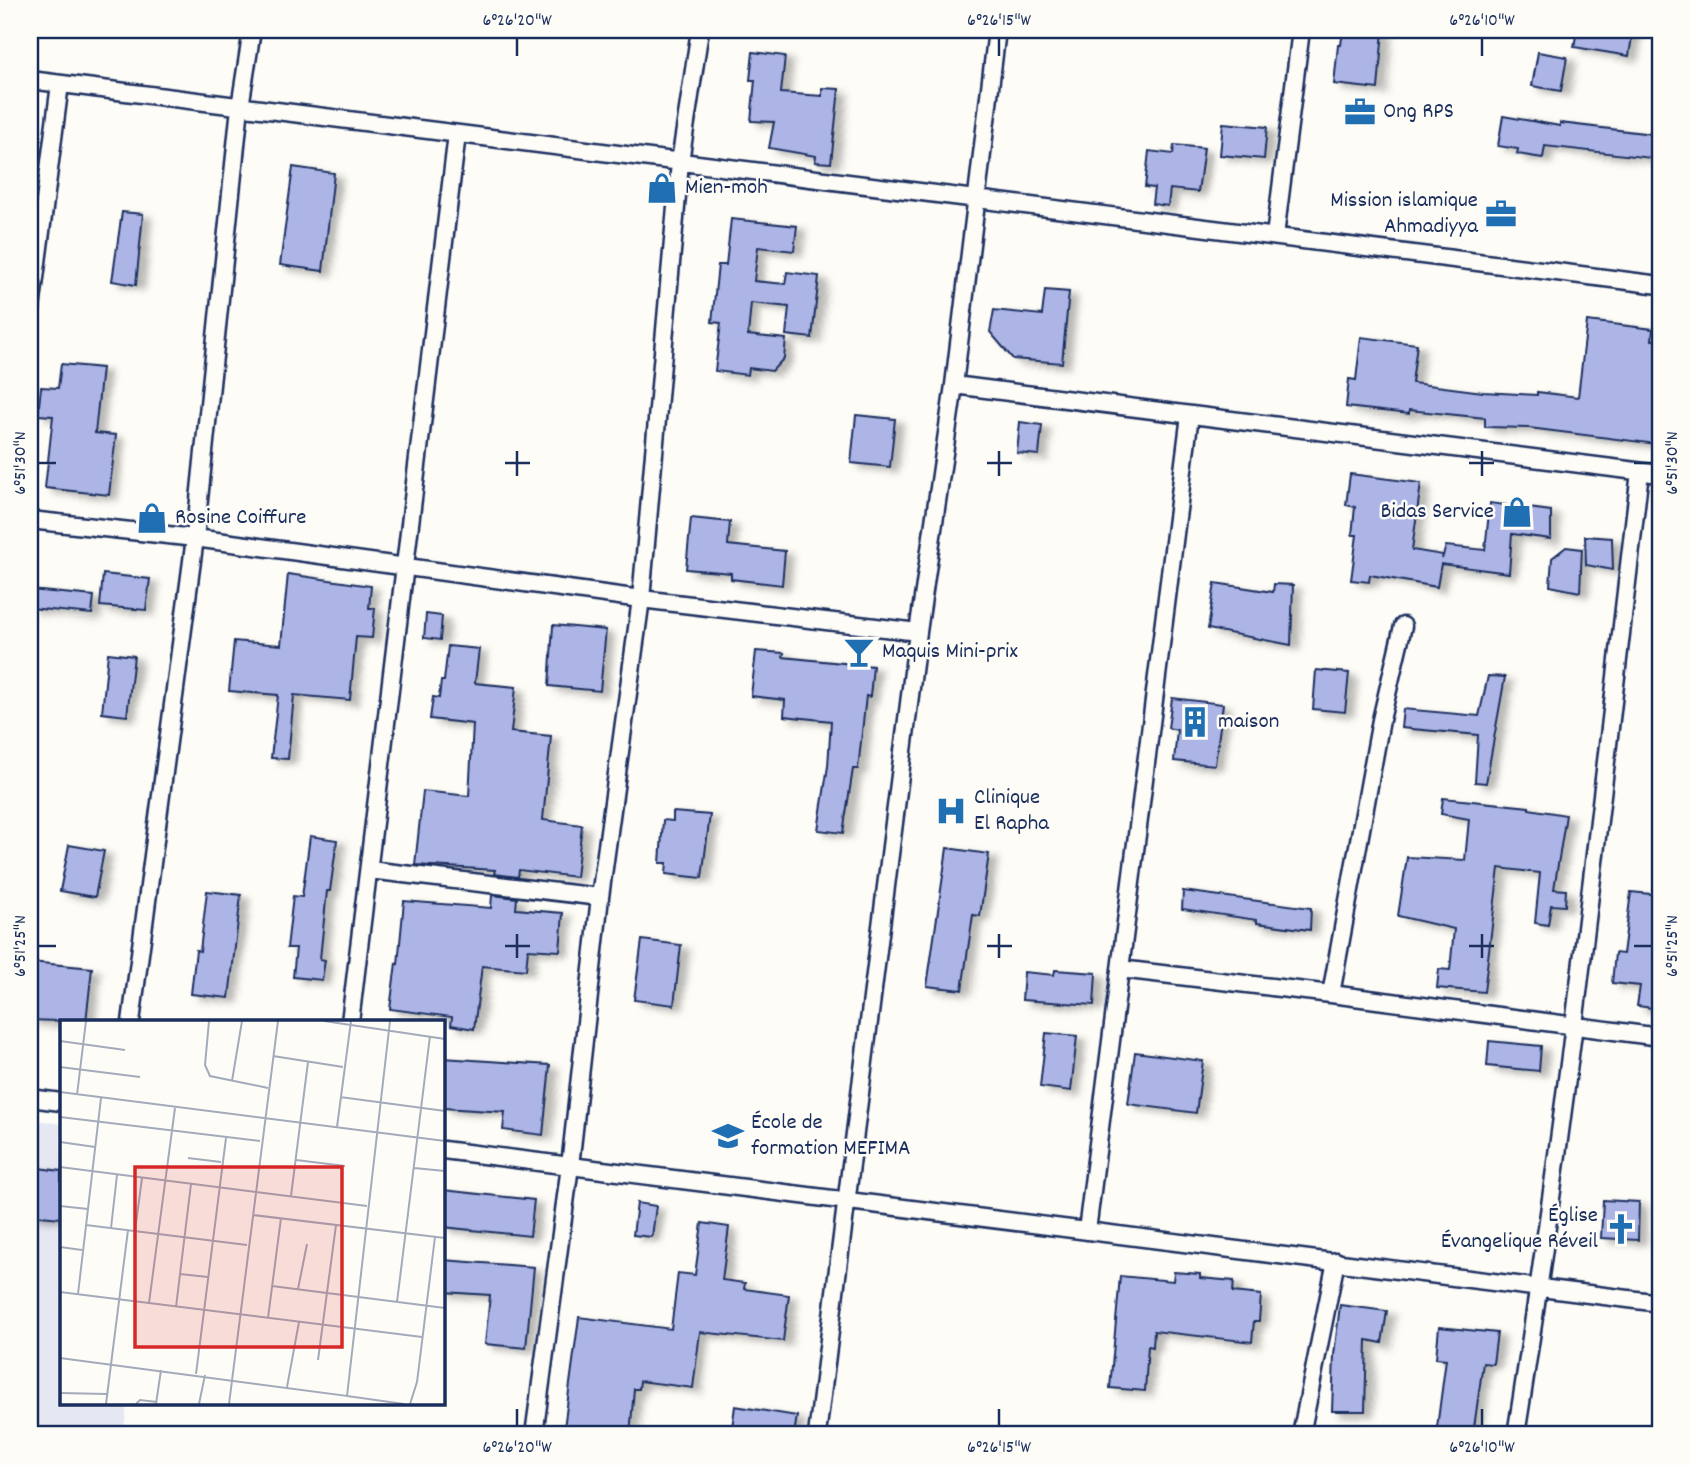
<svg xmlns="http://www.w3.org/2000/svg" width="1690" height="1465" font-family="Dekko,sans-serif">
	<defs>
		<filter id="shadow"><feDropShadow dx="8" dy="4.5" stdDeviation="3.5" flood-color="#0004"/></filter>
	</defs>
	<rect width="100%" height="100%" fill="#fdfcf7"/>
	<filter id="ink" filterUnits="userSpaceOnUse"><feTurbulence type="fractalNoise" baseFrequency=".0143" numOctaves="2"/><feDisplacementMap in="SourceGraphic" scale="14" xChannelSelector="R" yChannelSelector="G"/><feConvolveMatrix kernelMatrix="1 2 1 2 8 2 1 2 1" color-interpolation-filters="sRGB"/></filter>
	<g filter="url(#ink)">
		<path fill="#e5e7f2" d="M30 1119 61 1124V1404H127L123 1435H30Z"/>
		<path fill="#acb5e6" stroke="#1b2f5e" stroke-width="2" filter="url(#shadow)" d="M1343 30H1383L1378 89 1334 84 1338 45H1341Z
			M1577 30H1633L1629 56 1574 47Z
			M753 52 785 56 781 93 822 96V88L839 89 831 163 815 162 816 156 769 148 774 122 751 121 755 80H750Z
			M1538 52 1567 57 1561 91 1532 86Z
			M1503 116 1560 126V123L1660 135V159L1545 146 1543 158 1517 154 1518 149 1498 146Z
			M1223 123 1267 127 1264 159 1220 155Z
			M1174 145 1204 148 1198 192 1170 189 1168 206 1152 204 1154 188 1145 187 1149 151 1173 154Z
			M293 167 334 173 323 271 280 265Z
			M122 212 143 214 136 285 112 281Z
			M731 219 797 226 794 251 758 247 754 281 785 284 787 272 819 276 812 338 786 335 789 307 751 303 748 335 786 339 784 358 772 371 749 368 748 375 715 371 721 323 712 322 718 265H726Z
			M1045 290 1069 292 1062 363 1013 359 990 332 994 310 1042 315Z
			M1587 321 1653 329 1652 340 1660 341V373L1656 407 1660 410 1656 444 1529 428 1485 427V418L1409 410V414L1346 407 1349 379 1356 380 1361 337 1417 344 1412 383 1483 392 1537 395V392L1578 397Z
			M61 364 102 368 95 433 116 435 109 495 45 488 53 416 38 415 41 387 58 388Z
			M856 415 895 419 890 467 851 463Z
			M1020 422 1042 425 1039 455 1017 453Z
			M1350 474 1421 483 1412 550 1443 555 1442 559 1446 546 1485 550 1490 503 1551 511V539L1512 534 1509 573 1441 564 1437 587 1370 575 1369 582 1351 580 1357 535H1352L1355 507 1346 505Z
			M691 518 730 522 728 545 785 551 782 585 731 579V573L686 569Z
			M1585 536 1612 538 1613 570 1586 565Z
			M1566 547 1582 549 1580 592 1550 586 1552 558Z
			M103 574 150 579 146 610 100 606Z
			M288 574 371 586 369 608H375L372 638 356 637 350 700 294 695 288 759 271 758 278 695 229 691 234 641 281 645Z
			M1215 583 1273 592 1274 584 1293 585 1291 645 1208 629Z
			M30 590 94 596 92 614 30 608Z
			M426 614 442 616 440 640 424 638Z
			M553 625 606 630 600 691 549 686Z
			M448 646 479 649 475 683 516 687 511 732 551 736 543 820 582 825 576 877 519 870 518 877 494 874 495 870 415 865 423 791 469 796 473 724 430 719 433 697 439 698 441 681H444Z
			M756 651 784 653 783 657 873 666 870 697 866 696 858 769H853L843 833 818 830 828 766 831 721 784 716 785 700 751 696Z
			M108 653 134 656 127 716 102 713Z
			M1316 670 1349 673 1345 712 1313 709Z
			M1488 676 1505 677 1486 783 1475 782 1478 735 1401 728 1403 709 1479 716Z
			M1172 698 1223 704 1215 765 1174 761 1177 730 1168 728Z
			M1443 798 1529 807V809L1566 815 1554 889 1566 890 1565 906 1551 905 1548 925 1535 923 1540 873 1499 868 1484 992 1437 988 1439 969 1450 970 1454 929 1398 916 1407 857 1465 860 1469 819 1441 814Z
			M673 812 710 815 702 878 666 874 667 863H660L663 820 673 821Z
			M310 836 337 840 330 891H327L320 959 325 960 322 980 293 977 296 948H287L293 896 302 897Z
			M69 845 104 851 95 897 60 891Z
			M947 848 989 854 980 916 973 915 962 990 927 986Z
			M207 891 241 895 229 998 191 994 196 950 200 951Z
			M1183 891 1311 908 1310 930 1257 923V920L1182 909Z
			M1631 892 1660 895V1009L1637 1006 1640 986 1612 983 1615 953 1623 954Z
			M492 895 517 898 516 909 563 913 560 951 528 949 526 970 482 966 474 1029 451 1025 452 1017 390 1009 396 963 398 964 404 901 491 908Z
			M642 940 681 945 674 1005 634 1000Z
			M30 962 92 968 86 1022 30 1020Z
			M1055 970 1096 973 1094 1005 1022 1000 1024 972 1054 975Z
			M1046 1033 1077 1036 1071 1091 1040 1087Z
			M1489 1041 1541 1046 1539 1071 1487 1066Z
			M1135 1052 1203 1061 1196 1113 1128 1104Z
			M443 1058 550 1065 543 1135 503 1130 505 1112 443 1108Z
			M30 1167 61 1171V1218L30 1215Z
			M443 1190 534 1200 530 1236 443 1227Z
			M1603 1200 1639 1202 1638 1240 1601 1238Z
			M637 1203 656 1206 652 1237 633 1235Z
			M702 1223 729 1227 722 1280 745 1283 744 1289 789 1295 783 1341 700 1332 693 1388 640 1381 639 1389H634L630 1435H585L586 1431 564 1428 579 1317 671 1329 678 1273 695 1275Z
			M443 1260 534 1267 526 1348 485 1344 490 1295 443 1292Z
			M1174 1272 1200 1274V1278L1234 1281 1233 1292 1261 1295 1259 1321H1254L1252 1342 1154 1331 1153 1347 1148 1346 1145 1391 1110 1388 1120 1276 1173 1281Z
			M1340 1305 1387 1311 1382 1343 1367 1340 1365 1411H1332L1334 1355Z
			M1439 1327 1497 1333 1493 1364 1483 1363 1473 1435H1436L1446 1359 1436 1358Z
			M735 1406 797 1416 794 1435H731Z"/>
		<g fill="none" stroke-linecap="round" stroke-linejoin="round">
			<defs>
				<path id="minor" d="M30 80 1660 285
					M1275 236 1301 30
					M30 317 60 84
					M954 385 1660 474
					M30 520 195 538 641 599 918 632
					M369 870 600 897
					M1120 969 1331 994 1660 1037
					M1331 994 1381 720 1403 626
					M131 1022 195 538 240 107 252 30
					M350 1022 457 134
					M30 1098 61 1102
					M443 1150 1660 1303
					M1087 1231 1190 415
					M534 1435 570 1166 600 897 641 599 680 162 700 30
					M817 1435 918 632 954 385 997 30
					M1301 1435 1336 1261
					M1516 1435C1567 1115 1602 793 1640 472"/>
			</defs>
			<use href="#minor" stroke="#1b2f5e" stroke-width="21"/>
			<use href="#minor" stroke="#fdfcf7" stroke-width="16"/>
		</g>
	</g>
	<path fill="none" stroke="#1b2f5e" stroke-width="2.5" d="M517 38V56M999 38V56M1482 38V56M517 451V476M999 451V476M1482 451V476M38 463H56M505 463H530M987 463H1012M1469 463H1494M1634 463H1652M517 934V958M999 934V958M1482 934V958M38 946H56M505 946H530M987 946H1012M1469 946H1494M1634 946H1652M517 1409V1426M999 1409V1426M1482 1409V1426"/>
	<defs>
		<symbol id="office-bare" viewBox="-9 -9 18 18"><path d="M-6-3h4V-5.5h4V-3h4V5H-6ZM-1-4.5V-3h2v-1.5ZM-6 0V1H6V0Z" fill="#1f6fb2" stroke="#fdfcf7" stroke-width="2.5" paint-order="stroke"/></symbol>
		<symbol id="shop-bare" viewBox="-9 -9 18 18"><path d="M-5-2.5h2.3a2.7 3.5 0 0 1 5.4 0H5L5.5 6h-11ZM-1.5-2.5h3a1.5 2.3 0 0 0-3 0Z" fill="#1f6fb2" stroke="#fdfcf7" stroke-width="2.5" paint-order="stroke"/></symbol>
		<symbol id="bar-bare" viewBox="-9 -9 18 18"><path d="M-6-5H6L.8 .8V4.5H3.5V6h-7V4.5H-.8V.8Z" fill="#1f6fb2" stroke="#fdfcf7" stroke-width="2.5" paint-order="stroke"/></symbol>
		<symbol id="building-bare" viewBox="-9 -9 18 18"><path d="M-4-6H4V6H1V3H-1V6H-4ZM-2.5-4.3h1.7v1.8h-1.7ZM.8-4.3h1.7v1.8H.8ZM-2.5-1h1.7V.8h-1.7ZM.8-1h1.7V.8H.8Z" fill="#1f6fb2" stroke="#fdfcf7" stroke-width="2.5" paint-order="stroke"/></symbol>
		<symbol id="hospital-bare" viewBox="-9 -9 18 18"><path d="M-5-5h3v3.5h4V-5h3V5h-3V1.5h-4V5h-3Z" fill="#1f6fb2" stroke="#fdfcf7" stroke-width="2.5" paint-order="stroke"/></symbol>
		<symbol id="school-bare" viewBox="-9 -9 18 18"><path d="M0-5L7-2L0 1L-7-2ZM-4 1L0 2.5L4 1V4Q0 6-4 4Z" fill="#1f6fb2" stroke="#fdfcf7" stroke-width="2.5" paint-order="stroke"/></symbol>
		<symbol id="church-bare" viewBox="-9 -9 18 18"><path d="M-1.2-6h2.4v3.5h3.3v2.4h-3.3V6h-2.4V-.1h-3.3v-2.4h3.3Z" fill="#1f6fb2" stroke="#fdfcf7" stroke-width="2.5" paint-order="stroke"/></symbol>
	</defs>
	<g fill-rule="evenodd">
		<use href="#office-bare" x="1338" y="90" width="44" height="44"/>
		<use href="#shop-bare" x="640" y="166" width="44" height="44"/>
		<use href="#office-bare" x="1479" y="192" width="44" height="44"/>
		<use href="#shop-bare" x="1495" y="490" width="44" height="44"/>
		<use href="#shop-bare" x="130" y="496" width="44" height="44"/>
		<use href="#bar-bare" x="837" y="630" width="44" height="44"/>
		<use href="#building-bare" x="1173" y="700" width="44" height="44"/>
		<use href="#hospital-bare" x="929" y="789" width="44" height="44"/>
		<use href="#school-bare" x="706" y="1114" width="44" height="44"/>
		<use href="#church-bare" x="1599" y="1207" width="44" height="44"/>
	</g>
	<g text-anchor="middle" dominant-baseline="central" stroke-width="5" stroke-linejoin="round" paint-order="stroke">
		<g font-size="23" fill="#1b2f5e" stroke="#fdfcf7" text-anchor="start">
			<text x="1383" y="112">Ong RPS</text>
			<text x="685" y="188">Mien-moh</text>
			<text x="1478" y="201" text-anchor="end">Mission islamique<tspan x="1478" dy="26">Ahmadiyya</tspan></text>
			<text x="1494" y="512" text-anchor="end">Bidas Service</text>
			<text x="175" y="518">Rosine Coiffure</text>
			<text x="882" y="652">Maquis Mini-prix</text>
			<text x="1218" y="722">maison</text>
			<text x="974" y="798">Clinique<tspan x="974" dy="26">El Rapha</tspan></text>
			<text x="751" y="1123">École de<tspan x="751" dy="26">formation MEFIMA</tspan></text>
			<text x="1598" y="1216" text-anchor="end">Église<tspan x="1598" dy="26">Évangelique Réveil</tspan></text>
		</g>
	</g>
	<g transform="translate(60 1020)">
		<rect width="385" height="385" fill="#fdfcf7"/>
		<path fill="none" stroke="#a3aaba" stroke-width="2" d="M149 1 145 45 150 56 208 68M264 1 385 19M0 21 65 30M213 36 283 47M0 47 80 57M172 61 182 1M0 72 385 121M17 75 26 1M280 77 385 91M0 97 200 121M277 107 291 1M0 122 35 127M128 138 161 142M236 140 285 146M0 147 307 186M354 148 385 151M231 176 248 42M0 186 28 189M193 195 385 218M26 205 187 225M51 208 57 155M75 211 82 158M0 227 22 230M120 254 148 257M212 266 385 288M238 269 247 224M0 272 362 317M18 274 41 78M337 282 370 16M89 283 115 88M116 287 131 164M208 298 221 198M0 338 287 376 330 1M258 340 276 205M136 354 166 118M227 367 239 302M0 373 47 374M287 376 344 384M46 384 68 210M76 384 80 380 97 382M96 384 101 350M139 384 145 355M169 384 218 1M350 384 357 362 375 217"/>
		<path fill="#d62828" fill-opacity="0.15" stroke="#d62828" stroke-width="3.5" d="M75 147H282V327H75Z"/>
		<rect width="385" height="385" fill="none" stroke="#1b2f5e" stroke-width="3.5"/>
	</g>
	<rect width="1690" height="1465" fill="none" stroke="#fdfcf7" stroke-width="77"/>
	<rect x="38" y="38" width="1614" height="1388" fill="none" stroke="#1b2f5e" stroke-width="2.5"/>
	<g font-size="18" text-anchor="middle" fill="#1b2f5e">
		<text x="517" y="25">6°26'20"W</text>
		<text x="999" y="25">6°26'15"W</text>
		<text x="1482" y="25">6°26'10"W</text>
		<text transform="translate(19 463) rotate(-90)" y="6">6°51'30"N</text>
		<text transform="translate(1671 463) rotate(-90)" y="6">6°51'30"N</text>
		<text transform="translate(19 946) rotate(-90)" y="6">6°51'25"N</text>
		<text transform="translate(1671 946) rotate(-90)" y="6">6°51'25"N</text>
		<text x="517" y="1452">6°26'20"W</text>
		<text x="999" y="1452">6°26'15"W</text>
		<text x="1482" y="1452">6°26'10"W</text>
	</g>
</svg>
